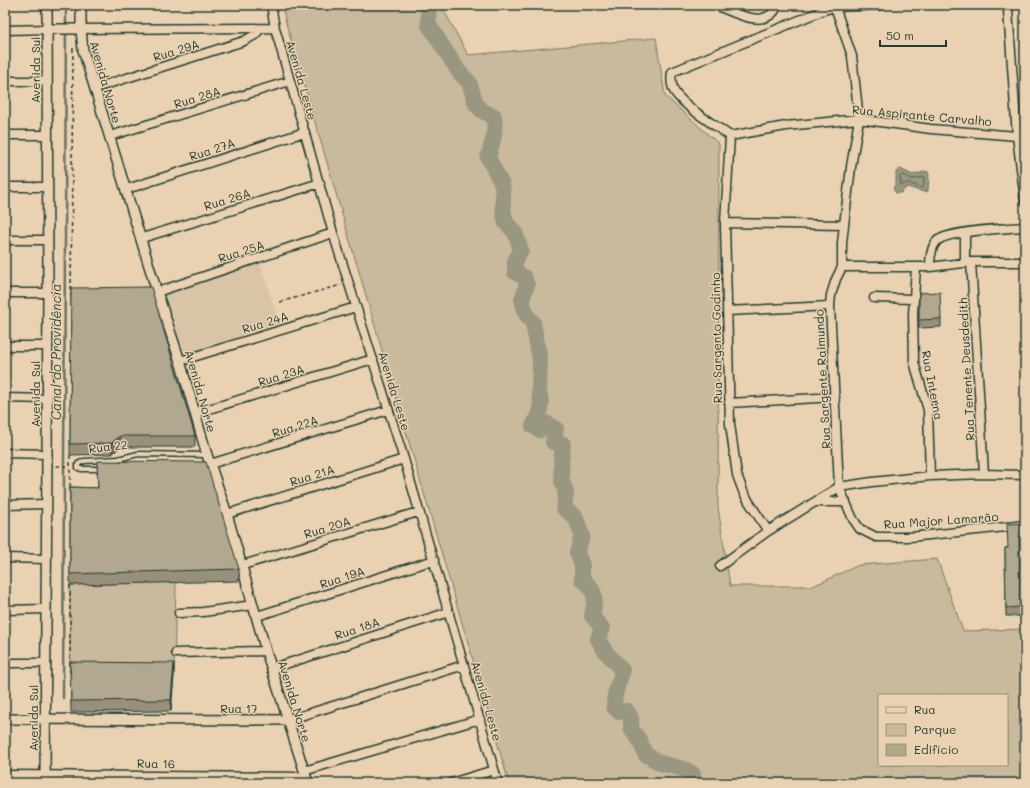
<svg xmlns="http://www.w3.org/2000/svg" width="1030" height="788" font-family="Mali,sans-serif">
	<rect width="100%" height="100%" fill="#ead1b2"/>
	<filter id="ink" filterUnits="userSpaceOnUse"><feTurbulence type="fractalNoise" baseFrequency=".025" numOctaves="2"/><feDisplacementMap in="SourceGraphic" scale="8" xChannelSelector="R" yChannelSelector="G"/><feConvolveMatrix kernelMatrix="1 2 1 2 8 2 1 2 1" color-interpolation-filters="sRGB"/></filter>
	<g filter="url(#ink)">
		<path fill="#d9c4a8" d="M260 262 279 324 185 355 162 294Z"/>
		<path fill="#c9b99d" stroke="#747b68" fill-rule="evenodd" d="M282 5H441L468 55 656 38 665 96 719 144 718 507 730 586H813L859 565 937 559 963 631 1025 629V783H509L286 23ZM879 695H1007V765H879Z
			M176 582 174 675 70 673V585Z"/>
		<path fill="#999780" stroke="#687362" d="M900 169 913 175 927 171 929 174 928 191 924 192 907 187 901 193H896L893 189 896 183V172Z"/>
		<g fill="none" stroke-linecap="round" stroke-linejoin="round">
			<path stroke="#506152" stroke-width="1" d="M902 175 913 179 924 177V186L922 188 908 183 901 185 900 177Z"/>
			<path stroke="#687362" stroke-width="2.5" d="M63 698 66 5"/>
			<path stroke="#999780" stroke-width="16" d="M426 5 428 7 429 25 459 72 469 82 476 104 482 111 494 116C496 131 493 142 488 157L502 185 503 195V209L506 223 515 232 521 250 515 261V272L524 277 527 285 522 299 526 314 533 323 540 359 539 390 541 403 539 415 533 426 540 430 548 424 556 429 553 442 563 444 561 462 562 481 566 493 564 508 576 518 582 536 577 553 582 565V579C597 590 596 598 592 616L602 628 598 639 605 651 622 670C621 677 620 680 617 687 615 693 614 700 614 707L619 712 627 711 631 718V728L640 741 645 754 660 763 684 769 693 774V783"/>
			<defs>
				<path id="service" d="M101 469H81L78 468V464L84 461 118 459 138 454 207 455"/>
				<path id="minor" d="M271 5 275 28 333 233 404 459 498 783
					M715 5C734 12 766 32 778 5
					M1005 5 1008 10 1017 136 1025 201
					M835 7 852 56 859 119 851 167 844 225 842 243V267L836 279 831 295 830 306 839 487 853 519 860 529 876 537H910L1025 525
					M76 29 275 28
					M5 30 52 29
					M5 81H47
					M95 88 244 41 255 35 260 29
					M5 135H47
					M110 136 290 81
					M730 136 725 223 730 424 737 475 743 491 749 502 768 531
					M730 136C715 125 683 106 674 91 671 85 671 78 672 72L824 10 835 7 882 5
					M730 136 786 126 859 119 931 129 1017 136
					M5 187H47
					M127 189 305 132
					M725 223 844 225
					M142 238 320 183
					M5 240H47
					M971 262 984 474
					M965 263V233
					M842 267H930L971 262H1025
					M916 267 913 314 914 362 928 410 930 476
					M930 267C930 259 931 247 937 241 947 231 1009 228 1025 227
					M157 292 333 233
					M5 293H48
					M874 298 914 299
					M727 311 830 306
					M5 346H47
					M180 361 356 307
					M5 398 47 399
					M729 403 835 397
					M196 413 373 359
					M5 453 46 454
					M210 464 388 410
					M815 502H846
					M5 505 46 504
					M227 514 404 459
					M5 558 46 559
					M243 565 418 512
					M720 566 768 531 839 487 872 482 930 476 984 474 1025 475
					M5 610 46 609
					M179 613 203 612 253 605
					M257 616 434 560
					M176 653 266 651
					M5 663H46
					M273 668 449 612
					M288 720 464 665
					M304 771 480 719
					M5 775 306 777
					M451 783 494 770"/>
				<path id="tertiary" d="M81 5V29L83 50 157 292 180 361 207 455 227 514 266 651 308 783
					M52 29H76
					M5 719 288 720
					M45 783 48 293 47 5"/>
			</defs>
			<use href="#service" stroke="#1f3d34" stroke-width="7"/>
			<use href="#minor" stroke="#1f3d34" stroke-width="11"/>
			<use href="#tertiary" stroke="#1f3d34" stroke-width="12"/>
			<path stroke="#1f3d34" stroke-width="1.5" stroke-dasharray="4 3" stroke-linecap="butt" d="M71 297 73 45
				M280 302 341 285
				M70 455V517
				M56 466H70
				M70 585V673"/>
			<use href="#service" stroke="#ead1b2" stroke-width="4"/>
			<use href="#minor" stroke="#ead1b2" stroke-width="8"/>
			<use href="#tertiary" stroke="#ead1b2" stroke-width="9"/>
		</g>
		<path fill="#99907b" stroke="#1f3d34" d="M71 288 195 436V447H120L112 454 70 455Z
			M919 293 941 319V327L919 328Z
			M97 461 239 569V581L70 585V487L98 488Z
			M1025 523V545H1019L1020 616H1006L1005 548H1008Z
			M70 662 174 675 171 711 71 712Z"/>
		<path fill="#7d7564" stroke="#1f3d34" d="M120 436V447L112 454V443Z
			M174 663V675L171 711V700Z"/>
		<path fill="#b2a78f" stroke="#1f3d34" d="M151 287 195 436H120L112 443 70 444 71 288Z
			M940 292 941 319 919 320V293Z
			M97 461 206 462 239 569 70 574V487L98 488Z
			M1025 523V536H1019L1020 607 1006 608 1005 548H1008L1007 524Z
			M70 662 174 663 171 700 71 701Z"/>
	</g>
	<g text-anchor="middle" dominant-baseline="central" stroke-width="3" stroke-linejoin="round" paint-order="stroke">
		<g font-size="12" fill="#1f3d34" stroke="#ead1b2">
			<text transform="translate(176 50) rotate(-17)">Rua 29A</text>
			<text transform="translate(35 70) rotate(-90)">Avenida Sul</text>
			<text transform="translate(302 80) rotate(74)">Avenida Leste</text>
			<text transform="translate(106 82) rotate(74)">Avenida Norte</text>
			<text transform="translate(197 97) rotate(-17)">Rua 28A</text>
			<text transform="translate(922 115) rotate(5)">Rua Aspirante Carvalho</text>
			<text transform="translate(212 149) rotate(-18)">Rua 27A</text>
			<text transform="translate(227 199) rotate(-17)">Rua 26A</text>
			<text transform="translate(241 251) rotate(-18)">Rua 25A</text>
			<text transform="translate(265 322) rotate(-17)">Rua 24A</text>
			<text transform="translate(716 338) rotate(-91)">Rua Sargento Godinho</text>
			<text transform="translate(966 369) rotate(-93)">Rua Tenente Deusdedith</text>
			<text transform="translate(281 375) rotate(-17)">Rua 23A</text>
			<text transform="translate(822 379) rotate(-93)">Rua Sargente Raimundo</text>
			<text transform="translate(933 385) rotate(79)">Rua Interna</text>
			<text transform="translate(201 391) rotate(74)">Avenida Norte</text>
			<text transform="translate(395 391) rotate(73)">Avenida Leste</text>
			<text transform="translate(35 394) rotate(-90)">Avenida Sul</text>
			<text transform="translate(295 426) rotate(-17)">Rua 22A</text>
			<text transform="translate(108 446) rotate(-7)">Rua 22</text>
			<text transform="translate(312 475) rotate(-17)">Rua 21A</text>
			<text transform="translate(941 520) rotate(-4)">Rua Major Lamarão</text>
			<text transform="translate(327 527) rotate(-17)">Rua 20A</text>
			<text transform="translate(342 577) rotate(-18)">Rua 19A</text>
			<text transform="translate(357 628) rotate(-18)">Rua 18A</text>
			<text transform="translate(295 701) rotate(73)">Avenida Norte</text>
			<text transform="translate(487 701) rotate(74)">Avenida Leste</text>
			<text x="239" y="708">Rua 17</text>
			<text transform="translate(33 718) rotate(-90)">Avenida Sul</text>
			<text transform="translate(156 763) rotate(1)">Rua 16</text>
		</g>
		<g font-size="13" font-style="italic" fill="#314a3f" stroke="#ead1b2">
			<text transform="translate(55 352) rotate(-90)">Canal do Providência</text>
		</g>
	</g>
	<rect width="1030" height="788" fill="none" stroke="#ead1b2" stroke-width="20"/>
	<rect x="10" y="10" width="1010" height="768" fill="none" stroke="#1f3d34" stroke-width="1.5" filter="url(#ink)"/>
	<rect x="878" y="694" width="130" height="72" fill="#ead1b2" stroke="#999680"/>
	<rect x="886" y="707" width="20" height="6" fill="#ead1b2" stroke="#999680"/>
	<text x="914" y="714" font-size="12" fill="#1f3d34">Rua</text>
	<rect x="886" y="724" width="20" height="12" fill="#c9b99d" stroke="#999680"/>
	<text x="914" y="734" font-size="12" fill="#1f3d34">Parque</text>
	<rect x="886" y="744" width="20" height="12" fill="#b2a78f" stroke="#999680"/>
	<text x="914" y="754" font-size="12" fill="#1f3d34">Edifício</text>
	<path d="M880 40v6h66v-6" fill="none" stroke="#1f3d34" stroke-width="2"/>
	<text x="886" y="40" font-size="12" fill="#1f3d34" stroke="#ead1b2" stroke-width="3" paint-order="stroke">50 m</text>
</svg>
